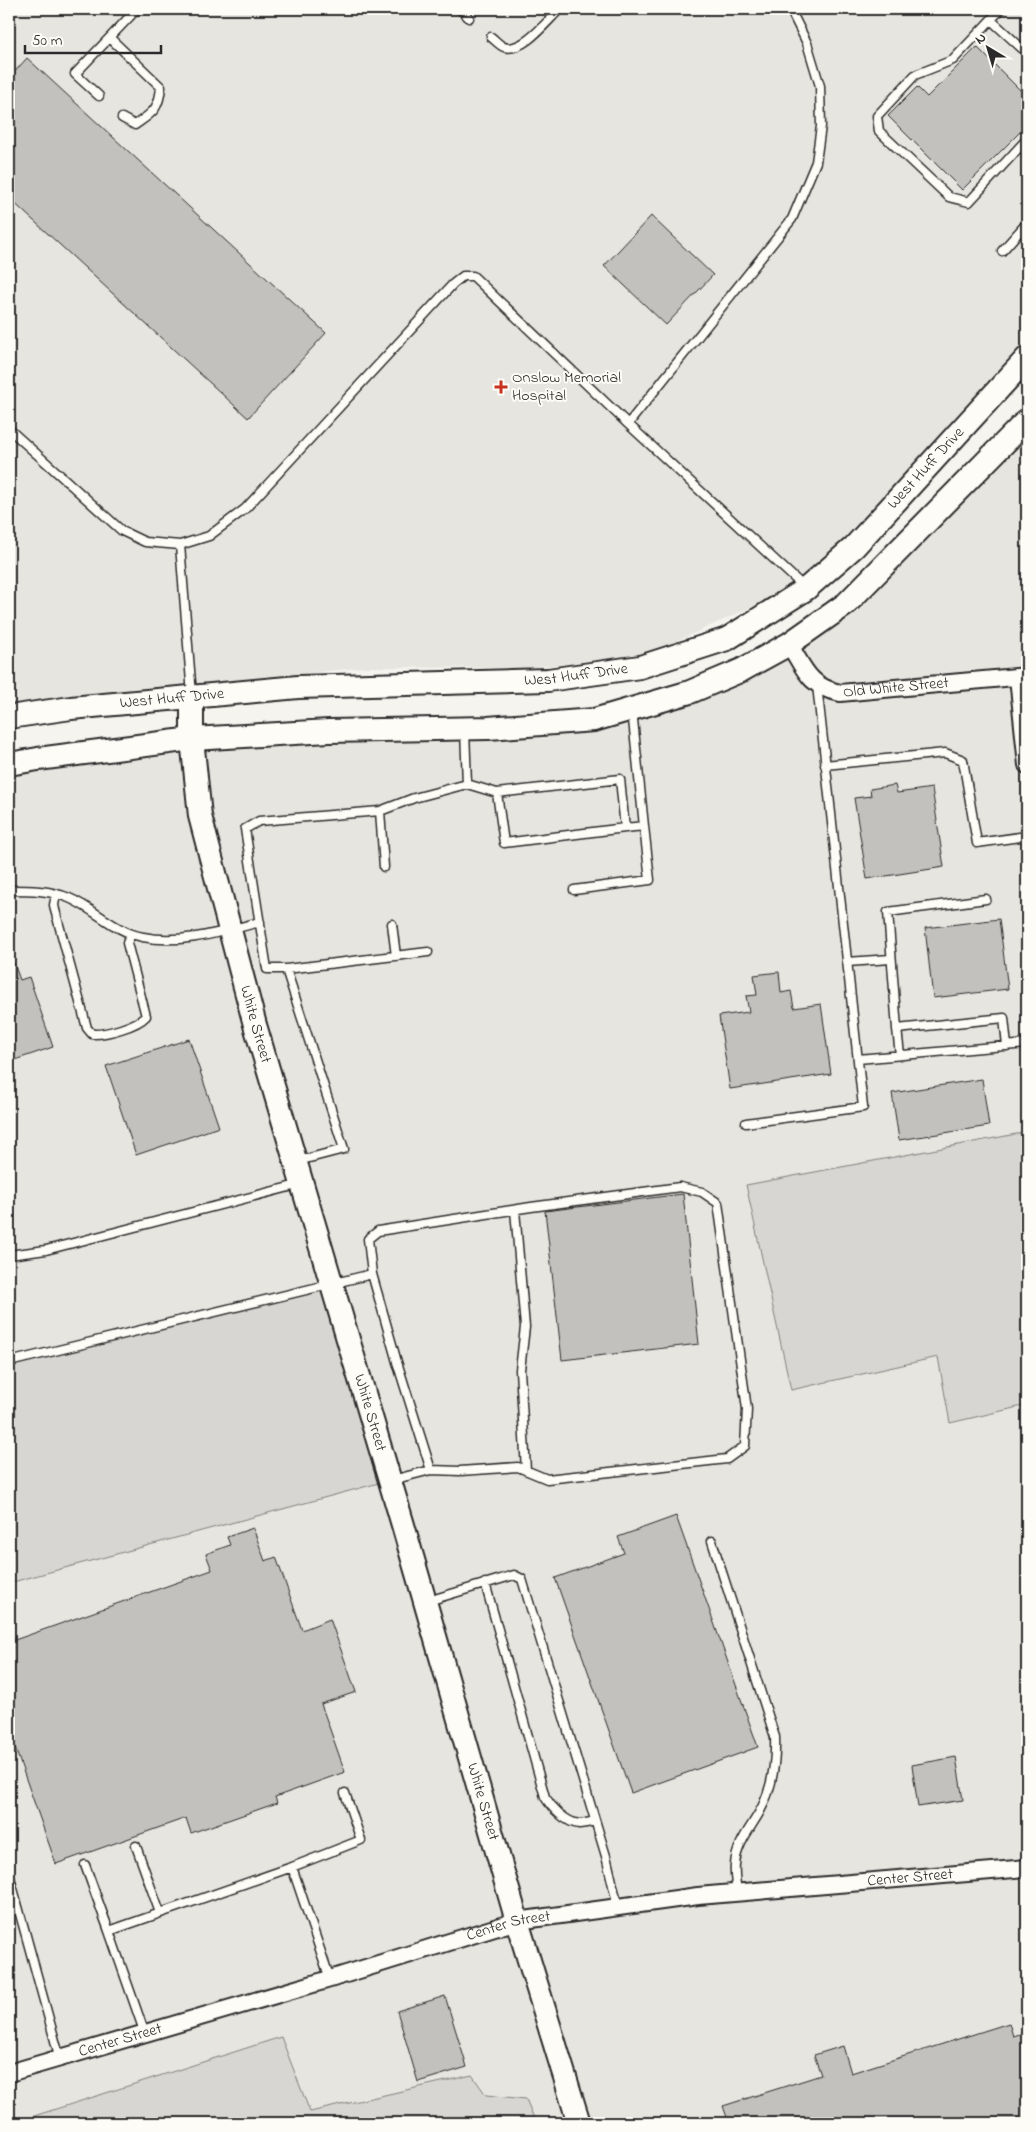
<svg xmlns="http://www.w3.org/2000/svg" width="1036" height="2132" font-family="'Indie Flower',sans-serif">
	<rect width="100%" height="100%" fill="#f5f4ef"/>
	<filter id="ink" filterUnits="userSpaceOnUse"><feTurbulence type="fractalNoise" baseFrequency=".02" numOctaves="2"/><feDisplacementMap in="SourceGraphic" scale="10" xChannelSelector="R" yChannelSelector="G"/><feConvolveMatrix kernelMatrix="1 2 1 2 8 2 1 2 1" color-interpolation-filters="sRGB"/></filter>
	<g filter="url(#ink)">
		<path fill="#e6e5e0" d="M9 9H1027V350L824 565 763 602 644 656 525 668 366 667 9 705Z
			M1027 420V2123H9V764L594 720 789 644Z"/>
		<path fill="#d7d6d2" stroke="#81807e" d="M1027 1132V1405L950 1423 938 1357 791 1390 746 1185Z
			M332 1284 390 1480 9 1583V1364Z
			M281 2037 310 2112 472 2075 486 2095 526 2099 536 2123H36L34 2116Z"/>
		<path fill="#c2c1be" stroke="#2b2b2b" d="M977 47 1027 97V125L962 190 888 116 917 87 927 97Z
			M27 58 326 333 248 418 9 198V78Z
			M651 216 713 275 666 325 604 266Z
			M895 785 897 793 932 788 944 867 867 879 854 798 871 796 870 789Z
			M999 919 1008 989 933 998 925 928Z
			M9 955H11L20 980 29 977 53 1047 9 1062Z
			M779 972 781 993 791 991 794 1008 821 1004 831 1074 730 1089 719 1016 749 1012 746 996 757 995 754 975Z
			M189 1039 219 1127 136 1155 106 1066Z
			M982 1079 989 1126 899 1140 892 1093Z
			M683 1194 699 1344 562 1360 545 1211Z
			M676 1516 758 1747 631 1793 555 1578 624 1553 618 1537Z
			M253 1528 265 1561 276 1557 302 1630 330 1619 356 1692 321 1704 345 1772 275 1797 277 1803 191 1833 186 1818 56 1864 9 1731V1642L212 1570 206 1554 230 1545 227 1537Z
			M956 1757 963 1800 918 1807 912 1765Z
			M445 1996 467 2067 418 2082 397 2011Z
			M1009 2023 1013 2036 1027 2032V2123H729L723 2106 821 2075 814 2055 843 2046 851 2073Z"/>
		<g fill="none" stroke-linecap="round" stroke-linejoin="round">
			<defs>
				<path id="lane" d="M460 9 469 18
					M1001 9 953 60 915 75 877 116 879 131 949 197 969 202 1027 139
					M991 20 1027 53
					M491 37C495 40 499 45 504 47 523 53 547 21 560 9
					M110 38 161 87C159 110 152 113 135 125L122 118
					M99 96 75 74 137 9
					M1002 251 1027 223
					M628 424 804 587
					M9 429 122 531 145 542 180 545 209 536 245 509 453 284 463 276H473L628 424 792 219 816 162 821 126 820 86 807 43 790 9
					M180 545 192 695
					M465 730 467 784 497 793 620 779 625 828 504 843 497 793
					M825 765 945 753 963 760 977 843 1027 836
					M380 811 384 867
					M625 828 644 826 632 710
					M9 890C29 890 50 890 69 898 95 909 115 932 143 937 181 945 224 931 260 922
					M574 890 650 880 644 826
					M56 894 54 905 55 910 87 1028 92 1034C105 1035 137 1026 146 1016L127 943 131 934
					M986 899 888 912 897 1029 1004 1018 1007 1046
					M392 924 396 956
					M847 962 891 959
					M286 969 428 952
					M897 1029 900 1055
					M858 1059 1027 1044
					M746 1123 863 1107 817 685
					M298 1161 344 1149 286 969H267L245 829 259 821 380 811 414 798 467 784
					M515 1210 525 1327 520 1370 526 1470
					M9 1255 46 1250 301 1184
					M9 1362 372 1274 397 1362 431 1470 460 1471 518 1467 547 1479 727 1459 745 1446 747 1409 718 1203 702 1192 680 1187 531 1207 378 1231 368 1239 372 1274
					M392 1480 431 1470
					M712 1541 775 1737C776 1763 772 1790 759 1813 750 1829 736 1845 735 1865 734 1874 736 1883 737 1892
					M485 1583 545 1797C552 1808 565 1822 579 1824 584 1824 591 1822 595 1821
					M428 1601 514 1575 522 1579 606 1856 618 1907
					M136 1846 160 1913
					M85 1865 109 1931
					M292 1867 361 1840 345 1793
					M9 1874 60 2059
					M145 2034 109 1931 292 1867 330 1979"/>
				<g id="street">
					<path id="s1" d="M789 644C804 668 809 687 840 693L1027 676"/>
					<path d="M1018 677 1027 765"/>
					<path id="s2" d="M9 2073 330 1979 517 1921 698 1896 1027 1868"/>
				</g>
				<g id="secondary">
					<path id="s3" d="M192 696V739L200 816 255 1025 403 1525 517 1921 579 2123"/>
					<path id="s4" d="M9 717 71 708 298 687 548 680 640 667 727 639 806 589 854 547 1027 358"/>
					<path d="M9 764 38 759 192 739 329 731 488 728 594 720 690 692 742 670 789 644 846 604 1027 420"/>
				</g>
			</defs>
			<use href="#lane" stroke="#2b2b2b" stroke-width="11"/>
			<use href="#street" stroke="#2b2b2b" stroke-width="20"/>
			<use href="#secondary" stroke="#2b2b2b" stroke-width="26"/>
			<use href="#lane" stroke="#fdfcf7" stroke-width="8"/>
			<use href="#street" stroke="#fdfcf7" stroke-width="16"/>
			<use href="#secondary" stroke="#fdfcf7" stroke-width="22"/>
		</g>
	</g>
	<path fill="#c8321e" stroke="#fdfcf7" stroke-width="2" d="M498.5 379.5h5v5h5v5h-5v5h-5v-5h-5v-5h5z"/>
	<g text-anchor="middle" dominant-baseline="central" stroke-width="4" stroke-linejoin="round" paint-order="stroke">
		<g font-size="16" fill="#2b2b2b" stroke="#fdfcf7" text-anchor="start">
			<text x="512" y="378">Onslow Memorial<tspan x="512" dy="18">Hospital</tspan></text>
		</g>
		<g font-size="16" fill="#2b2b2b" stroke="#fdfcf7">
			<text stroke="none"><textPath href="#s4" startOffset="989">West Huff Drive</textPath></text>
			<text stroke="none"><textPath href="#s4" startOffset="569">West Huff Drive</textPath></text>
			<text stroke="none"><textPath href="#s1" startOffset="130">Old White Street</textPath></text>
			<text stroke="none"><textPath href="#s4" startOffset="164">West Huff Drive</textPath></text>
			<text stroke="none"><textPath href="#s3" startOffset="336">White Street</textPath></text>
			<text stroke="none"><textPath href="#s3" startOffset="741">White Street</textPath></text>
			<text stroke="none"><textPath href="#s3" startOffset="1146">White Street</textPath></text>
			<text stroke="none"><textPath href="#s2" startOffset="926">Center Street</textPath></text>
			<text stroke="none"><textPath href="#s2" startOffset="521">Center Street</textPath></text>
			<text stroke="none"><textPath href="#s2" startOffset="116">Center Street</textPath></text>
		</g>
	</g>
	<rect width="1036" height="2132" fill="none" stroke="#fdfcf7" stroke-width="30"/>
	<rect x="15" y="15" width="1006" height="2102" fill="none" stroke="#2b2b2b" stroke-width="2" filter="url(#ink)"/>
	<g transform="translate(988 48) rotate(322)" stroke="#fdfcf7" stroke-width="4" paint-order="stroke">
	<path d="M0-4L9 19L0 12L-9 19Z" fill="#2b2b2b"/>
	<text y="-8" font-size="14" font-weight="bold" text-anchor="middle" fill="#2b2b2b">N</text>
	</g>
	<path d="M25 45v8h136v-8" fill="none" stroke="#2b2b2b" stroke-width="2.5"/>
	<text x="32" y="45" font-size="15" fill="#2b2b2b" stroke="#fdfcf7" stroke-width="4" paint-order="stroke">50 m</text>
</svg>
